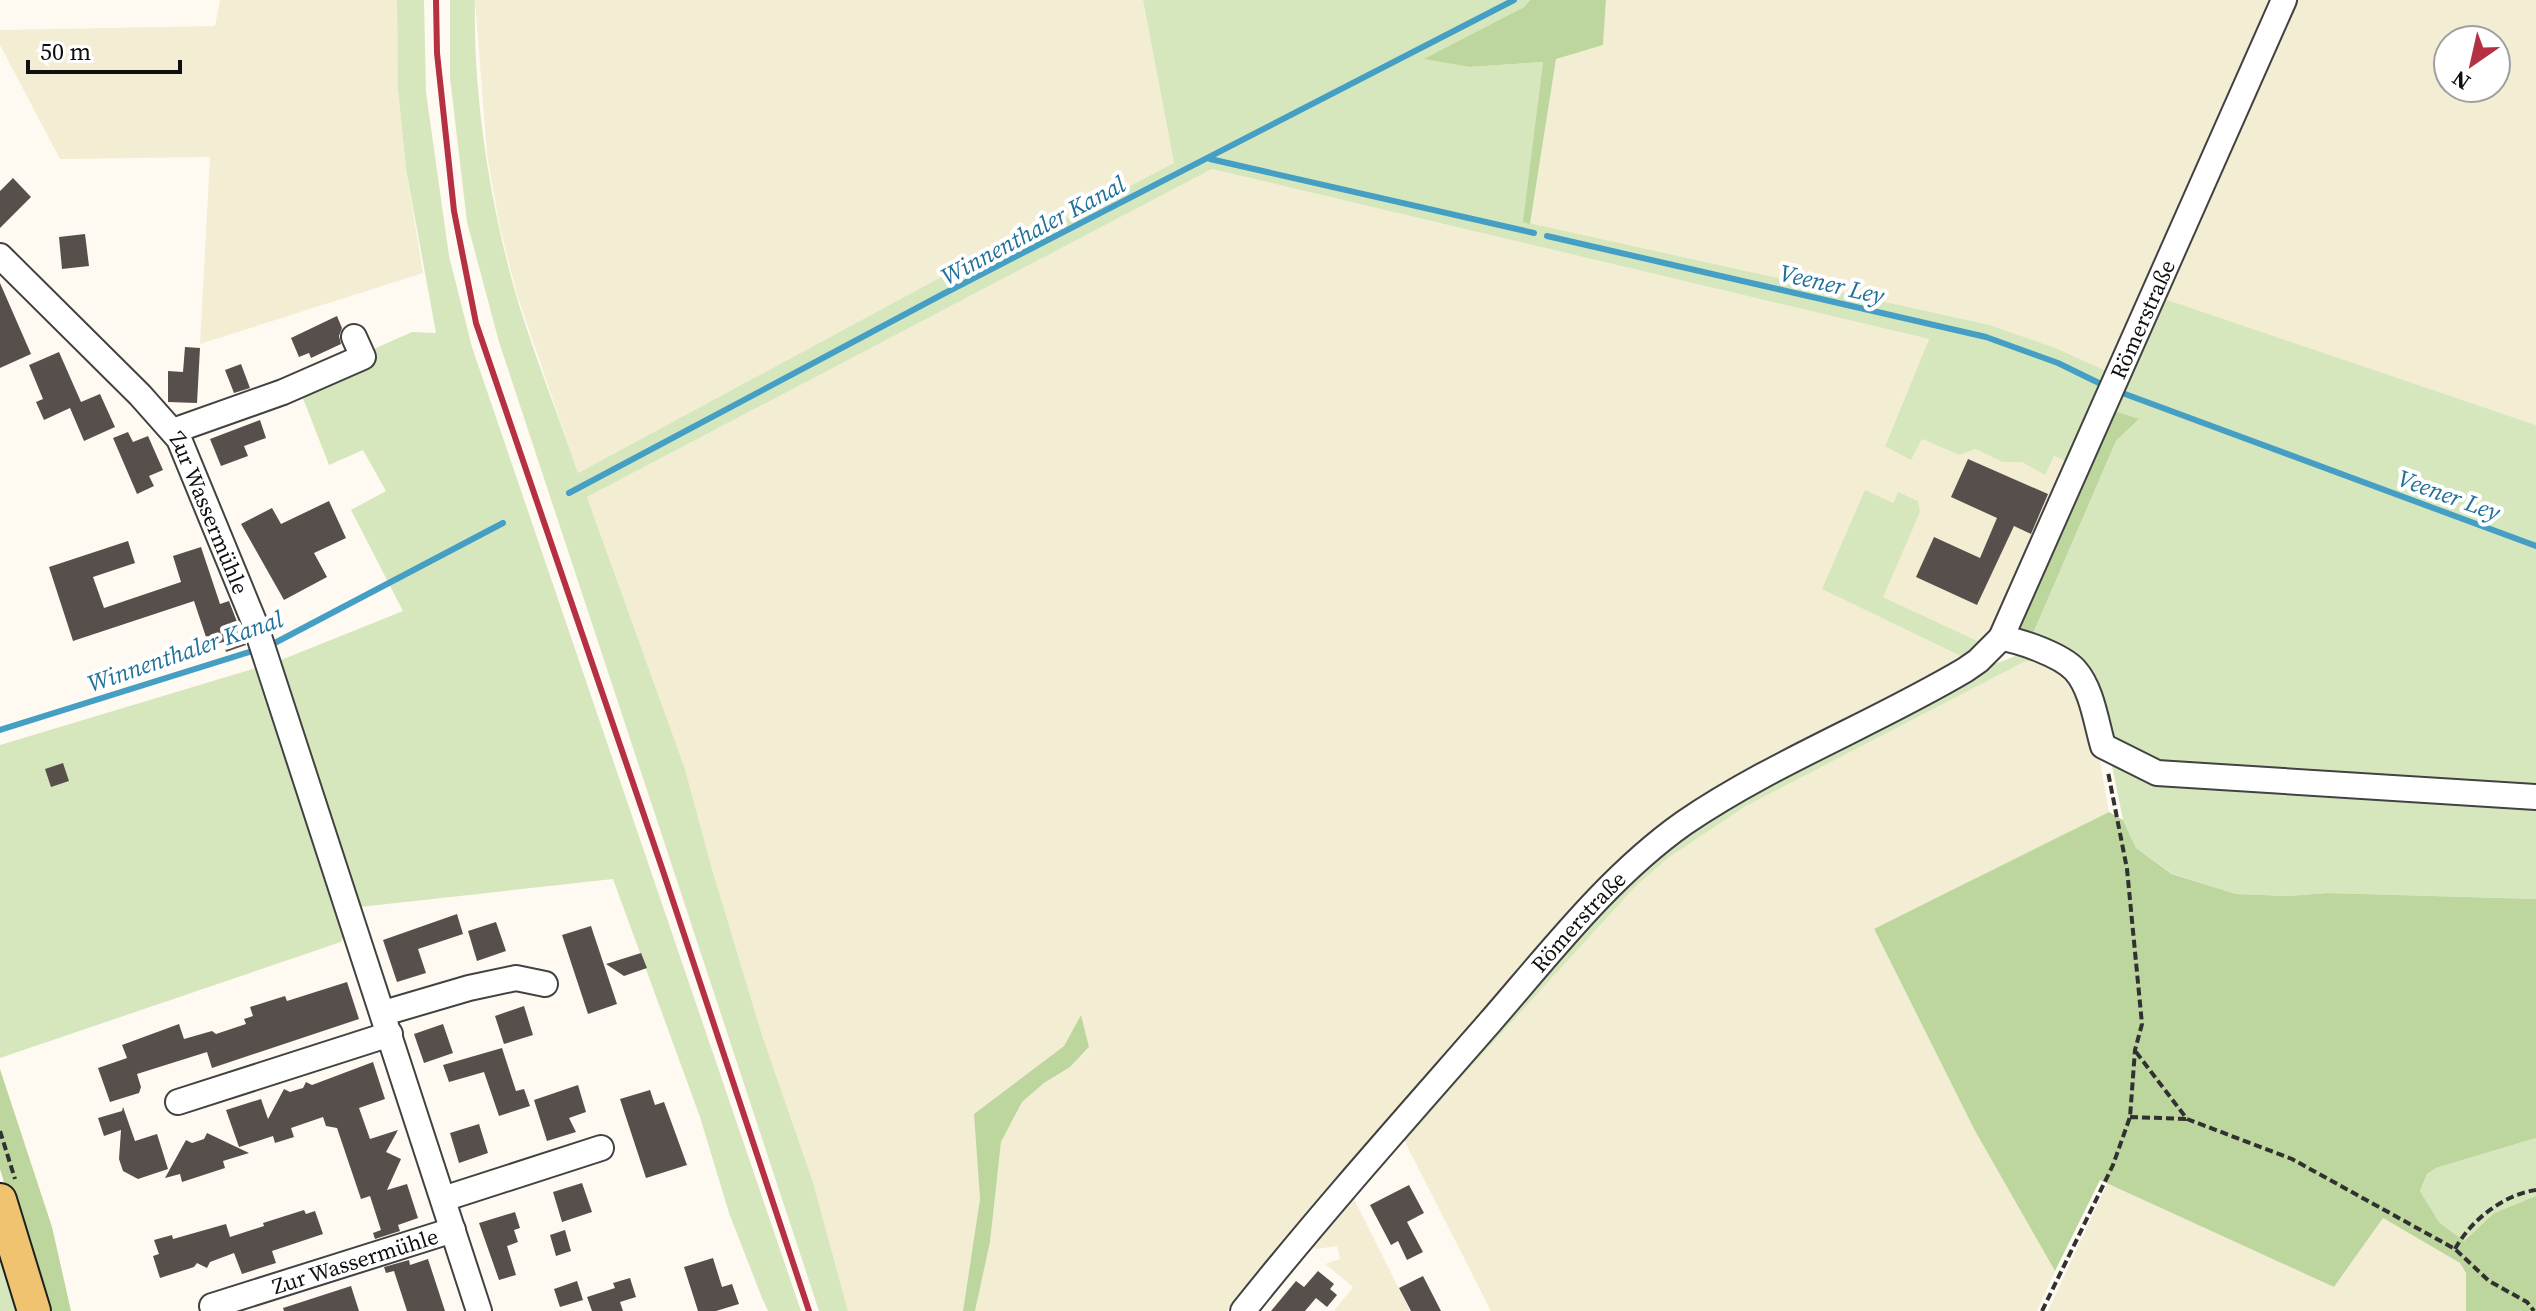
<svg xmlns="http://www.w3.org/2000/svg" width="2536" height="1311" font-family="'Source Serif 4',serif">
	<rect width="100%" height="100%" fill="#fefaf1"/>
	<path fill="#f3edd3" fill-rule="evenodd" d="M220 0H397L398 90 406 169 423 273 200 344 210 157 60 159 0 45V30L215 26Z
		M475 0H1143L1174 163 1013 246 943 276 578 473 517 295 500 228 487 155Z
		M1606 0H2274L2113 374 2058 349 1990 325 1530 224 1556 58 1603 45Z
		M2299 0H2536V425L2164 300ZM2448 40H2496V88H2448Z
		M1212 169 1929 339 1885 445 1922 439 1959 455 1974 449 2002 462H2022L2045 474 2054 456 2072 464 2003 622 1984 644 1883 597 1898 492 1893 503 1823 589 1969 660 1680 822 1367 1147 1227 1311H975L990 1242 1001 1142 1022 1102 1044 1083 1070 1067 1089 1048 1081 1016 1064 1046 974 1114 980 1199 963 1311H848L813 1182 762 1035 712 869 685 769 587 497Z
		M2026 661 2041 662 2055 669 2068 680 2077 696 2097 745 2109 812 1874 930 1974 1129 2055 1271 2037 1311H1491L1405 1142 1457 1082 1634 888 1668 858 1746 806Z
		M2108 1182 2334 1287 2383 1218 2460 1263 2466 1272V1311H2048Z
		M1353 1197 1410 1311H1334L1353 1287 1325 1264 1340 1259 1337 1246 1316 1249 1312 1245Z"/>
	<path fill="#d7e7bd" d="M397 0H424L426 92 449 256 472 347 801 1311H768L762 1298 729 1213 700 1117 613 879 360 907 341 942 0 1058V745L276 662 403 611 351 510 386 491 363 450 329 465 297 383 412 332 436 333 406 169 398 90Z
		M450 0H475C473 96 490 203 516 295 534 355 558 414 578 473L943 276 1013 246 1174 163 1143 0H1530L1524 7 1425 59 1469 67 1543 62 1524 222 1990 325 2058 349 2113 374 2072 464 2054 456 2045 475 2022 462H2002L1975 449 1959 455 1922 439 1911 460 1885 446 1929 339 1212 169 587 497 685 769 712 869 762 1035 813 1182 848 1311H819L499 342 467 222 450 78Z
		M2292 0H2299L2164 299 2536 425V792L2180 770 2136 758 2115 740 2104 722 2032 636 2116 441 2138 420 2114 411Z
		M1865 490 1893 503 1898 492 1918 501 1920 512 1883 597 1984 644 1969 660 1822 589Z
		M2026 652 2061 667 2077 696C2065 675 2051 663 2026 661L1746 806 1668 858 1634 888 1457 1082 1405 1142 1402 1135 1625 886 1668 847 1717 813 1984 668Z
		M2111 761 2536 804V899L2328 893 2287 896 2236 894 2173 874 2136 848 2123 820Z
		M2536 1138V1196L2494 1213 2464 1241 2439 1222 2420 1191 2427 1174 2436 1168Z
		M0 1249 17 1311H0Z"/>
	<path fill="#bdd69d" d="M1530 0H1606L1603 45 1556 59 1530 224 1523 222 1543 62 1469 67 1424 59 1524 7Z
		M2114 411 2139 419 2116 441 2032 636 2016 629Z
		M2109 812 2123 820 2136 848 2172 874 2236 894 2287 896 2328 893 2536 899V1138L2436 1168 2427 1174 2420 1191 2439 1222 2464 1241 2494 1213 2536 1196V1311H2466V1273L2460 1263 2383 1218 2334 1287 2100 1180 2055 1271 1974 1129 1874 929Z
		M1081 1015 1089 1047 1070 1067 1044 1083 1022 1102 1001 1142 990 1242 975 1311H963L980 1199 974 1114 1064 1046Z
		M0 1069 52 1227 71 1311H43L0 1169Z"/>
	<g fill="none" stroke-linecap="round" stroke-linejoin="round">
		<path stroke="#459ec4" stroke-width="6" d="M1210 159 1534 233
			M1547 236 1986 337 2058 363 2103 385
			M2125 394 2536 546
			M569 493 945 293 1514 0
			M269 646 503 523
			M0 730 259 649"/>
	</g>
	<path fill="#574f4c" d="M13 178 31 197 0 228V191Z
		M85 234 89 266 62 269 59 237Z
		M0 283 31 354 0 368Z
		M337 316 342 328 339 336 341 344 311 358 309 353 299 357 291 338Z
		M185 347 200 348 197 403 168 402V371L183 372Z
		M59 352 81 402 100 394 115 427 84 441 70 408 44 420 36 402 43 399 29 365Z
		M241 364 250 388 234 393 225 370Z
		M260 420 266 438 244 446 248 456 221 466 210 439Z
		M128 432 133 442 148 436 163 470 149 476 154 486 137 494 113 438Z
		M1968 459 2048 494 2031 534 2014 526 1977 605 1916 577 1934 537 1980 558 1997 518 1951 497Z
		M329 501 346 538 314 553 327 577 284 600 241 524 272 508 281 524Z
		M128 541 135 563 93 577 104 608 181 582 173 556 201 547 220 604 229 601 246 645 226 652 223 642 209 646 194 601 73 641 49 567Z
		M63 763 69 781 51 787 45 769Z
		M457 914 463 934 418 949 426 973 397 982 383 940Z
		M496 922 506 951 477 961 468 931Z
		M591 926 617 1004 588 1014 562 935Z
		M641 953 647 968 624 976 606 964Z
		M347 982 359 1019 212 1068 207 1052 137 1074 141 1087 139 1093 110 1102 98 1068 127 1058 122 1045 179 1024 184 1039 212 1031 216 1034 246 1024 244 1019 253 1016 250 1007 285 996 287 1001Z
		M524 1006 533 1035 504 1044 495 1016Z
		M443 1024 453 1053 424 1063 414 1034Z
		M502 1048 516 1091 524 1089 530 1106 499 1116 484 1072 449 1082 443 1065Z
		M373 1062 385 1099 359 1108 370 1139 398 1130 386 1152 401 1159 387 1190 407 1184 418 1218 398 1225 400 1231 375 1239 373 1233 381 1230 370 1196 361 1199 337 1128 326 1126 323 1117 291 1128 294 1137 275 1143 273 1136 239 1147 226 1110 261 1099 268 1119 284 1089 290 1092 296 1090 303 1088 306 1082 312 1085Z
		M578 1085 586 1112 569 1118 576 1132 547 1141 534 1100Z
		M650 1090 655 1105 664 1102 687 1165 646 1178 620 1099Z
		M123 1107 135 1141 157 1134 168 1169 138 1179 123 1171 119 1159 121 1130 104 1136 98 1118 122 1111Z
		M479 1124 488 1153 459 1163 450 1133Z
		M207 1133 249 1153 223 1161 225 1168 182 1182 180 1174 165 1178 186 1140 192 1143 204 1139Z
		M582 1183 592 1212 562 1222 553 1192Z
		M1409 1185 1424 1213 1407 1222 1423 1252 1407 1260 1398 1241 1391 1245 1370 1205Z
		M304 1210 306 1214 315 1211 323 1234 272 1251 276 1263 242 1274 234 1253 210 1262 207 1268 197 1263 194 1267 160 1278 153 1256 159 1254 154 1240 172 1235 173 1239 226 1224 230 1237 264 1226 263 1223Z
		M515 1212 520 1228 514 1230 518 1242 507 1246 516 1275 499 1280 479 1223Z
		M565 1230 571 1251 556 1256 550 1235Z
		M713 1258 722 1287 732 1284 739 1304 716 1311H698L684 1267Z
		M428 1259 445 1311H407L394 1271 386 1273 384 1267 409 1260 410 1265Z
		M1318 1271 1334 1284 1330 1289 1337 1295 1327 1307 1316 1298 1305 1311H1271L1296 1281 1304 1287Z
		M1423 1276 1441 1311H1411L1399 1288Z
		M630 1278 636 1297 620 1302 623 1311H592L587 1297 615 1288 613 1283Z
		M577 1281 583 1300 560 1307 554 1289Z
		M351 1286 359 1311H284L283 1308Z"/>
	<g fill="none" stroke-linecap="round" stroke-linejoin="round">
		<defs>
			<g id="minor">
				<path id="s1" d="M0 256 140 395 179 439 255 624 479 1311"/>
				<path d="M173 431 283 392 363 357 354 337"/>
				<path d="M2001 638C2021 641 2061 655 2075 670 2092 689 2096 722 2103 746L2157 773 2536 797"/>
				<path d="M384 1013 469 988 516 978 545 984"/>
				<path d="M178 1102 390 1034"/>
				<path d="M443 1199 601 1148"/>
				<path id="s2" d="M212 1306 453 1230"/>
				<path id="s3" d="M1243 1311C1322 1212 1407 1117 1490 1022 1550 953 1609 876 1684 823 1772 763 1874 724 1965 670L1978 661 2001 638 2284 0"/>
			</g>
			<path id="major" d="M0 1200 34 1311"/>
		</defs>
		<use href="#minor" stroke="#424242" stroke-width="28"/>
		<use href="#major" stroke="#202020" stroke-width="36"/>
		<path stroke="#313131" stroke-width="4" stroke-dasharray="8 4" stroke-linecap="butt" d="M2136 1052 2187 1119 2292 1159 2455 1249 2489 1281 2527 1302 2534 1311
			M2130 1117 2187 1119
			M0 1131 15 1179
			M2455 1249C2471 1220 2503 1195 2536 1190
			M2042 1311 2113 1165 2130 1117 2135 1050 2142 1024 2127 869 2108 772"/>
		<use href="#minor" stroke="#fff" stroke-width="24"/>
		<use href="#major" stroke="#efc370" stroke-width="32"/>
		<path stroke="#b63044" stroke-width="6" d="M436 0 437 53 454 211 476 323 662 868 809 1311"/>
	</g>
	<g text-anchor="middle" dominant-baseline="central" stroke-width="8" stroke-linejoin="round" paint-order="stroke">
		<g font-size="22" fill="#0f0f0f" stroke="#fff">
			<text stroke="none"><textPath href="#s3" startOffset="1376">Römerstraße</textPath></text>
			<text stroke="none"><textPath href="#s1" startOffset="336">Zur Wassermühle</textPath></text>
			<text stroke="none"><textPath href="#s3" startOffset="514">Römerstraße</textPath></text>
			<text stroke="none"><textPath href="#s2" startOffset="150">Zur Wassermühle</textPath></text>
		</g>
		<g font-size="24" font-style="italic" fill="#207099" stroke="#fff">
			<text transform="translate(1033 230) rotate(-28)">Winnenthaler Kanal</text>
			<text transform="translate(1832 284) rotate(13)">Veener Ley</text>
			<text transform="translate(2449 495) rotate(20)">Veener Ley</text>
			<text transform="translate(185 651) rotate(-19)">Winnenthaler Kanal</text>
		</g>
	</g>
	<g transform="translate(2472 64) rotate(214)"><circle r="38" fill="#ffffff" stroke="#9f9f9f" stroke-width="2"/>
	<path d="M0-6L14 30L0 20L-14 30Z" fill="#b63044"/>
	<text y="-12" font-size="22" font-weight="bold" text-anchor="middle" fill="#0f0f0f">N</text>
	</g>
	<path d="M28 60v12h152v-12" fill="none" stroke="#0f0f0f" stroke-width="4"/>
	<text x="40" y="60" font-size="24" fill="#0f0f0f" stroke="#ffffff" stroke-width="6" paint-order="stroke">50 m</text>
</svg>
